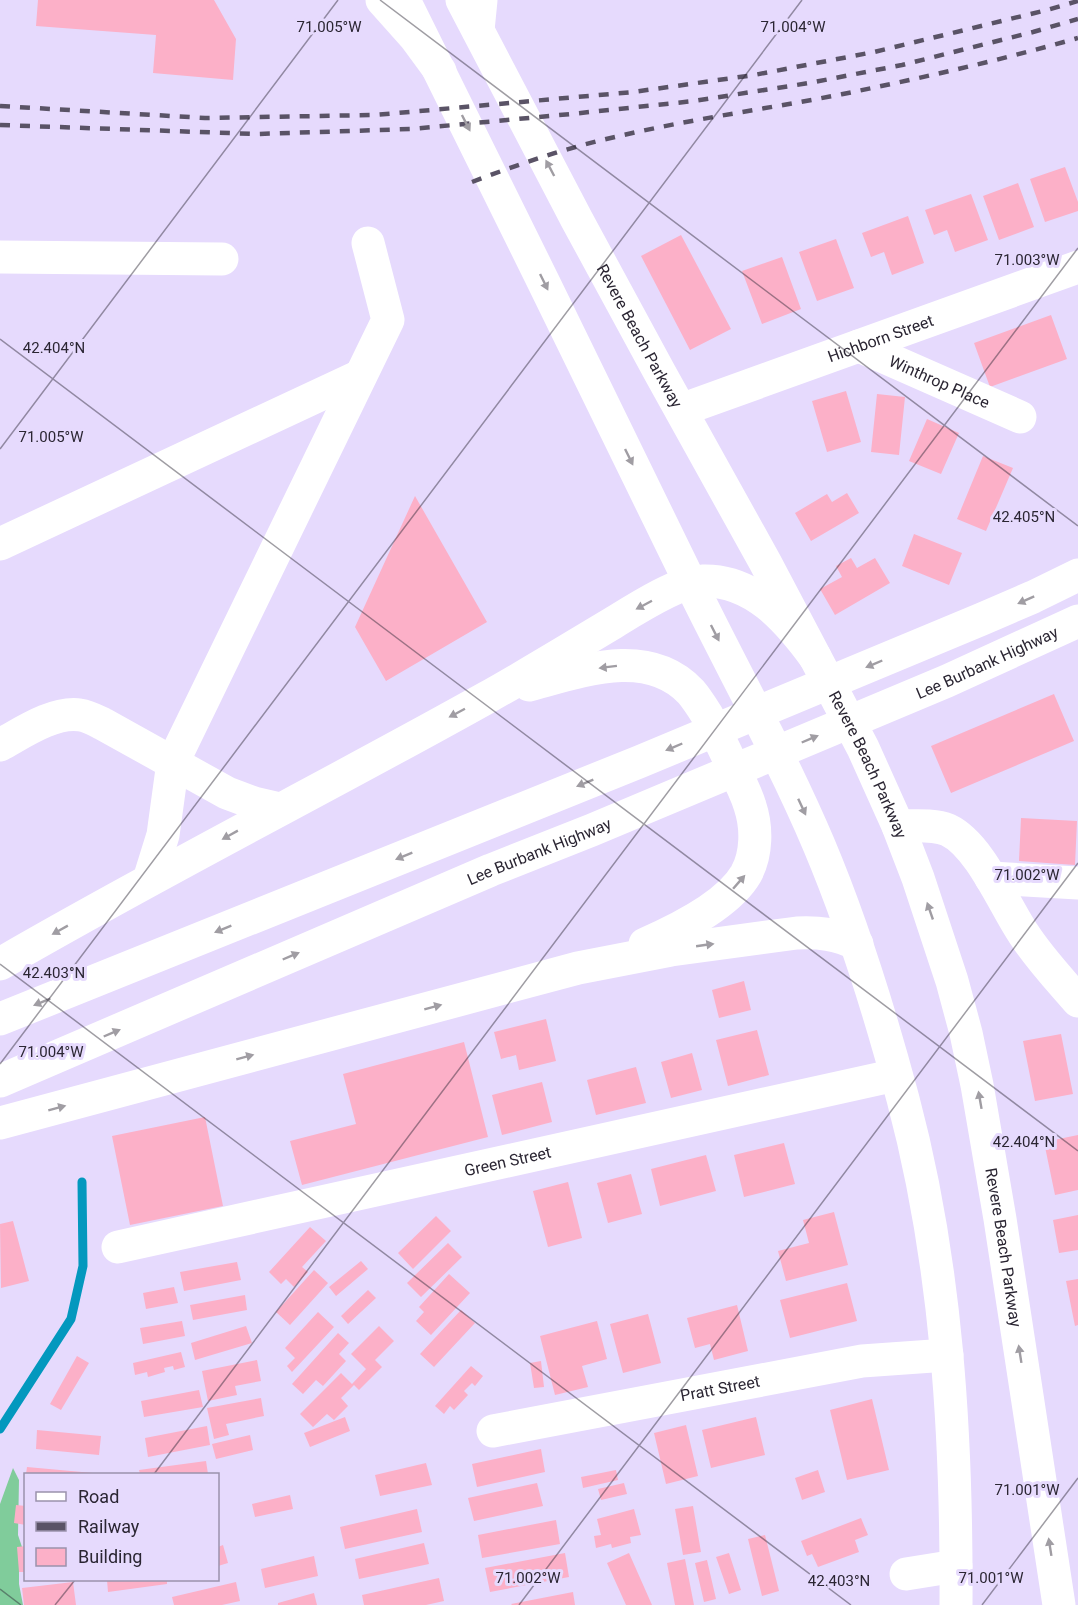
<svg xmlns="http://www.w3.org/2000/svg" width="1078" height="1605" font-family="Roboto,sans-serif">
	<rect width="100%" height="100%" fill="#e6dafd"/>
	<path fill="#80cc9b" d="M13 1468 19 1480 18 1535 23 1550 19 1565V1584L23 1605H0V1504Z"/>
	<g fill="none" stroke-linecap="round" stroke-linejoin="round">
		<path stroke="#0398be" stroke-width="9" d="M0 1429 71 1319 83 1266 82 1182"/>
	</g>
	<path fill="#fcb0c8" d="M38 0H214L236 39 233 80 153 73 156 35 36 26Z
		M1065 167 1078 202V211L1045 222 1030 179Z
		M1018 183 1034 227 999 240 983 196Z
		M971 194 988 240 955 252 947 230 934 235 925 210Z
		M908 216 924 263 892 275 884 252 871 257 862 233Z
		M681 235 731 329 690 350 641 256Z
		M836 239 854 288 817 301 799 252Z
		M782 257 801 309 762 324 742 271Z
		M1051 315 1067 359 990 387 974 343Z
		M846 391 861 442 827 452 812 401Z
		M877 394 905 397 899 455 871 452Z
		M927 419 959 433 941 474 909 461Z
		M983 456 1013 468 986 531 957 519Z
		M847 493 859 513 811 541 795 513 827 494 832 502Z
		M415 496 487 622 386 681 355 627Z
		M914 534 962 553 949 585 902 566Z
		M851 558 857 568 875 558 890 583 835 615 820 589 842 577 836 566Z
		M1054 694 1074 741 951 793 931 746Z
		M1021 818 1077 821 1075 865 1019 861Z
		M744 981 751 1010 719 1018 712 990Z
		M546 1019 556 1061 519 1070 516 1055 501 1059 494 1032Z
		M757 1030 769 1075 728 1086 716 1040Z
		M1061 1034 1073 1094 1035 1101 1023 1041Z
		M464 1042 488 1137 302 1185 290 1141 356 1124 343 1074Z
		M692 1053 702 1090 671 1098 661 1062Z
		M636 1067 646 1103 596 1115 587 1080Z
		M542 1082 552 1122 502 1135 492 1095Z
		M205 1117 223 1206 130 1225 112 1136Z
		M1078 1135V1190L1055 1195 1044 1142Z
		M784 1143 795 1184 744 1197 734 1155Z
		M706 1155 716 1191 660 1206 651 1169Z
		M631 1174 642 1214 608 1223 597 1183Z
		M568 1182 582 1238 548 1247 533 1191Z
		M834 1212 848 1265 786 1281 778 1251 809 1243 803 1220Z
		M1078 1215V1250L1059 1253 1053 1220Z
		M436 1216 451 1231 413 1269 398 1253Z
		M13 1221 29 1281 1 1288 0 1224Z
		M310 1227 326 1241 302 1267 308 1272 294 1287 286 1279 281 1284 269 1272Z
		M448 1243 462 1257 421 1297 407 1283Z
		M361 1261 368 1269 336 1296 329 1287Z
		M237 1262 241 1280 184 1291 180 1272Z
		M314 1270 328 1283 290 1325 276 1312Z
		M449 1274 470 1293 431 1335 416 1321 424 1312 419 1307Z
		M1078 1279V1325L1075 1326 1066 1281Z
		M847 1283 857 1321 790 1338 780 1300Z
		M174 1287 178 1303 146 1309 143 1293Z
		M368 1290 376 1298 348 1324 341 1316Z
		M245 1295 247 1310 193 1320 190 1305Z
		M737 1305 748 1351 714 1360 710 1344 695 1348 687 1318Z
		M461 1310 475 1323 434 1367 420 1354Z
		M318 1312 334 1327 292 1372 287 1366 295 1358 285 1348Z
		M648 1314 661 1363 623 1373 610 1324Z
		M182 1321 185 1336 143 1344 140 1328Z
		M597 1321 607 1359 582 1366 588 1387 555 1395 540 1336Z
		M246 1326 252 1343 195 1360 191 1343Z
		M379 1326 394 1341 375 1360 382 1367 359 1390 354 1385 341 1398 348 1406 334 1420 327 1414 313 1427 300 1414 341 1373 352 1384 366 1369 351 1354Z
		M338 1333 349 1343 339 1354 346 1361 323 1386 316 1380 303 1394 292 1384Z
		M181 1352 185 1367 174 1370 173 1366 164 1368 165 1372 148 1377 147 1372 135 1375 133 1363Z
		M77 1356 89 1363 61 1410 50 1404Z
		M257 1360 261 1381 235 1386 237 1395 208 1401 202 1371Z
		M541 1361 544 1387 534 1388 530 1363Z
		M471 1366 483 1376 475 1386 472 1383 464 1391 468 1395 454 1410 450 1406 444 1414 435 1406Z
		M199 1390 203 1407 144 1417 141 1401Z
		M261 1398 264 1416 226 1424 229 1435 214 1439 207 1408Z
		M872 1399 889 1470 847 1480 830 1410Z
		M345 1417 350 1431 310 1447 304 1433Z
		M756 1417 765 1455 711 1468 702 1430Z
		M686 1425 698 1476 666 1484 654 1433Z
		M207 1426 210 1445 148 1457 145 1438Z
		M37 1430 101 1436 99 1455 36 1449Z
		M250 1435 253 1450 216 1459 212 1444Z
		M541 1449 545 1472 477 1487 472 1464Z
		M206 1461 208 1474H140L139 1470Z
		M426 1463 432 1485 380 1496 375 1475Z
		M27 1467 93 1473V1474H26Z
		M616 1470 618 1480 583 1488 581 1477Z
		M818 1470 825 1492 802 1500 795 1478Z
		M537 1483 543 1506 474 1521 468 1498Z
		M624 1483 627 1494 601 1500 598 1489Z
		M290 1495 293 1509 255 1517 252 1504Z
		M16 1505 26 1506V1525L14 1523Z
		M693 1506 701 1552 683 1555 675 1509Z
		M417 1509 422 1532 345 1549 340 1527Z
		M634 1509 641 1535 630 1537 631 1543 612 1548 611 1544 596 1548 594 1536 601 1535 597 1519Z
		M861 1518 868 1535 855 1540 859 1552 818 1567 812 1554 807 1556 801 1541Z
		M556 1520 560 1544 482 1558 478 1535Z
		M765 1535 779 1591 762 1596 748 1539Z
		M424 1543 429 1564 359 1579 355 1559Z
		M223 1545 228 1563 218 1566V1547Z
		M26 1546V1572H19L17 1547Z
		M565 1553 569 1577 490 1592 485 1568Z
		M629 1553 652 1605H626L607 1563Z
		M729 1553 741 1590 729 1594 716 1557Z
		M314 1556 318 1576 265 1588 261 1569Z
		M685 1559 694 1605H675L667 1563Z
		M707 1560 716 1599 704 1602 695 1563Z
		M439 1578 444 1601 426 1605H364L362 1595Z
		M107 1580H167V1584L108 1592Z
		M73 1582 76 1605H24L22 1588Z
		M236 1582 240 1601 222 1605H174L172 1597Z
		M573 1592 575 1605H512L511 1604Z
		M314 1593 317 1605H278V1603Z"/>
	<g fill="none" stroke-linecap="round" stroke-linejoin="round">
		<g stroke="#fff" stroke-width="33">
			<path d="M0 257 222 259"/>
			<path id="s1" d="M859 346 1020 417"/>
			<path id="s2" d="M681 410 1078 267"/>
			<path d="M0 544 360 376"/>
			<path d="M0 745C22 733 54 711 80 715 88 716 95 720 103 724L227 793 254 803 280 809"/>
			<path d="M898 826C914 826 934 824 948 830 980 845 1004 905 1023 933 1039 958 1059 979 1078 1001"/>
			<path d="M991 878 1078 883"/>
			<path d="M149 880 163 835 173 762 388 320 368 243"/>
			<path id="s3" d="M118 1247 896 1075"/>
			<path id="s4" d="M493 1431 862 1361 947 1355"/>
			<path d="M906 1574 956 1566"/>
		</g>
		<g stroke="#fff" stroke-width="33">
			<path d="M404 0C499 191 593 382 686 574 730 665 780 753 819 845 854 928 880 1013 903 1099 947 1264 957 1435 956 1605"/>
			<path id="s5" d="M462 0 577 220 660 373 765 562 863 748 898 826 918 878 952 981 966 1033 977 1085 1000 1219 1059 1605"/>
		</g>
		<g stroke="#fff" stroke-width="33">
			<path d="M382 0 415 37 440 71"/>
			<path d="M478 30 481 0"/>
			<path d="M529 685C581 671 648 646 691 692 697 699 702 707 707 715 716 732 725 750 733 768 740 781 746 793 750 806 757 827 757 854 746 874 728 905 677 930 645 944"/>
			<path d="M0 964C160 871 325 788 486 698 529 674 571 648 613 623 634 610 679 581 702 581 753 579 788 620 815 657"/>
			<path d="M0 1019 639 762 982 619 1033 597 1078 575"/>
			<path id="s6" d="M0 1081 491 870 592 830 947 681 1078 621"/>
			<path d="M0 1123 578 968 671 950 797 933C819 932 837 934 857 944"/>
		</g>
		<path stroke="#5a5366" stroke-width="4.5" stroke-dasharray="10 10" stroke-linecap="butt" d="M0 106 205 118 375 115 633 92 754 75 874 52 1047 10 1078 1
			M0 125 257 134 411 129 571 114 694 101 809 83 902 65 1033 32 1078 19
			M472 182C519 164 566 148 615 137 690 119 767 109 843 94 922 78 1001 60 1078 38"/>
	</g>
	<defs><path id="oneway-solid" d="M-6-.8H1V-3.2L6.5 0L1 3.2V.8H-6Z" transform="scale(1.5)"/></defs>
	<g fill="#a09da3">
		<use href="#oneway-solid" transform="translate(466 123) rotate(63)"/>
		<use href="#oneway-solid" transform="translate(550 168) rotate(-118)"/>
		<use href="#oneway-solid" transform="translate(544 282) rotate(64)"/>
		<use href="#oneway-solid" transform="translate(629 457) rotate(64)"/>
		<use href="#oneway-solid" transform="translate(1026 600) rotate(156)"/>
		<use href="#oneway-solid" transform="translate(644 605) rotate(152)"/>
		<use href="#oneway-solid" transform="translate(715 633) rotate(63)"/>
		<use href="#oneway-solid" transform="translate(874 664) rotate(157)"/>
		<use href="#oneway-solid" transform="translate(608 667) rotate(173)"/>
		<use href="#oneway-solid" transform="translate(457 713) rotate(152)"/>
		<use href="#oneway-solid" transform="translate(810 739) rotate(-23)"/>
		<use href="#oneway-solid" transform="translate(674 747) rotate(157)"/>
		<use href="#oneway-solid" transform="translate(585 783) rotate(158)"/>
		<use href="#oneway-solid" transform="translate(802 807) rotate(65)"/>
		<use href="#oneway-solid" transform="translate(230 835) rotate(151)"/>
		<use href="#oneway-solid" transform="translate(404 856) rotate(158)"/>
		<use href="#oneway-solid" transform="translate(739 882) rotate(-49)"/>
		<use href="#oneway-solid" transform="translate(930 911) rotate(-109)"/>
		<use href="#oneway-solid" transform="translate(223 929) rotate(158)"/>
		<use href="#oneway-solid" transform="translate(60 930) rotate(151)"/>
		<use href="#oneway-solid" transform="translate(705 945) rotate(-8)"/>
		<use href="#oneway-solid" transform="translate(291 956) rotate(-23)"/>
		<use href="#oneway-solid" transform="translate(42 1002) rotate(158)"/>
		<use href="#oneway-solid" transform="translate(433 1007) rotate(-15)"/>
		<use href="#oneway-solid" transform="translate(112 1033) rotate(-23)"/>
		<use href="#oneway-solid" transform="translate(245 1057) rotate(-15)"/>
		<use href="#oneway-solid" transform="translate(980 1100) rotate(-100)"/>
		<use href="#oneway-solid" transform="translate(57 1108) rotate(-15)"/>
		<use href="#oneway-solid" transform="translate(1020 1354) rotate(-99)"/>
		<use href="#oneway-solid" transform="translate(1050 1547) rotate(-99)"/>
	</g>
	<path fill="none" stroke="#2b2633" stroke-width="1.5" stroke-opacity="0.45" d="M380 0 1078 526M0 339 1078 1151M0 449 338 0M0 964 851 1605M0 1064 802 0M154 1474 1078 248M0 1589 21 1605M55 1605 75 1580M519 1605 1078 863M982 1605 1078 1478"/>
	<g text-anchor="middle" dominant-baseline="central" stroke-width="6" stroke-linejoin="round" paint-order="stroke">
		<g font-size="16" fill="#2b2633" stroke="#e6dafd">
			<text stroke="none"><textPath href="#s5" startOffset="380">Revere Beach Parkway</textPath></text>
			<text stroke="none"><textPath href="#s2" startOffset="212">Hichborn Street</textPath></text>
			<text stroke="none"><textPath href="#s1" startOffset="88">Winthrop Place</textPath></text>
			<text stroke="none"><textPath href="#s6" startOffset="1072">Lee Burbank Highway</textPath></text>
			<text stroke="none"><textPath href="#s5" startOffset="866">Revere Beach Parkway</textPath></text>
			<text stroke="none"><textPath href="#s6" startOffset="586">Lee Burbank Highway</textPath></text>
			<text stroke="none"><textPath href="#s3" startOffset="399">Green Street</textPath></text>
			<text stroke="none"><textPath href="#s5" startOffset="1370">Revere Beach Parkway</textPath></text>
			<text stroke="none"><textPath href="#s4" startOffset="231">Pratt Street</textPath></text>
		</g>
	</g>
	<g font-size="15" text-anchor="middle" fill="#2b2633" stroke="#e6dafd" stroke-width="6" stroke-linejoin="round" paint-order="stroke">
		<text x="329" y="32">71.005°W</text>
		<text x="793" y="32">71.004°W</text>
		<text x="1027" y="265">71.003°W</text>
		<text x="54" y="353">42.404°N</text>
		<text x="51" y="442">71.005°W</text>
		<text x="1024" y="522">42.405°N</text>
		<text x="1027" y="880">71.002°W</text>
		<text x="54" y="978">42.403°N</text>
		<text x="51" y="1057">71.004°W</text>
		<text x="1024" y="1147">42.404°N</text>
		<text x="1027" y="1495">71.001°W</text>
		<text x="528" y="1583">71.002°W</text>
		<text x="991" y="1583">71.001°W</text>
		<text x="839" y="1586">42.403°N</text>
	</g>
	<rect x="24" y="1473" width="195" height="108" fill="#e6dafd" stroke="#9b92ac" stroke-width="1.5"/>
	<rect x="36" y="1492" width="30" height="9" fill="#ffffff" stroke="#9b92ac" stroke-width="1.5"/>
	<text x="78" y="1503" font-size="18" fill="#2b2633">Road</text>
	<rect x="36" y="1522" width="30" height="9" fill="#5a5366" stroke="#9b92ac" stroke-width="1.5"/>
	<text x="78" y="1533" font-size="18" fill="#2b2633">Railway</text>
	<rect x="36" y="1548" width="30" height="18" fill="#fcb0c8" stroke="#9b92ac" stroke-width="1.5"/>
	<text x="78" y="1563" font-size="18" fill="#2b2633">Building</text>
</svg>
